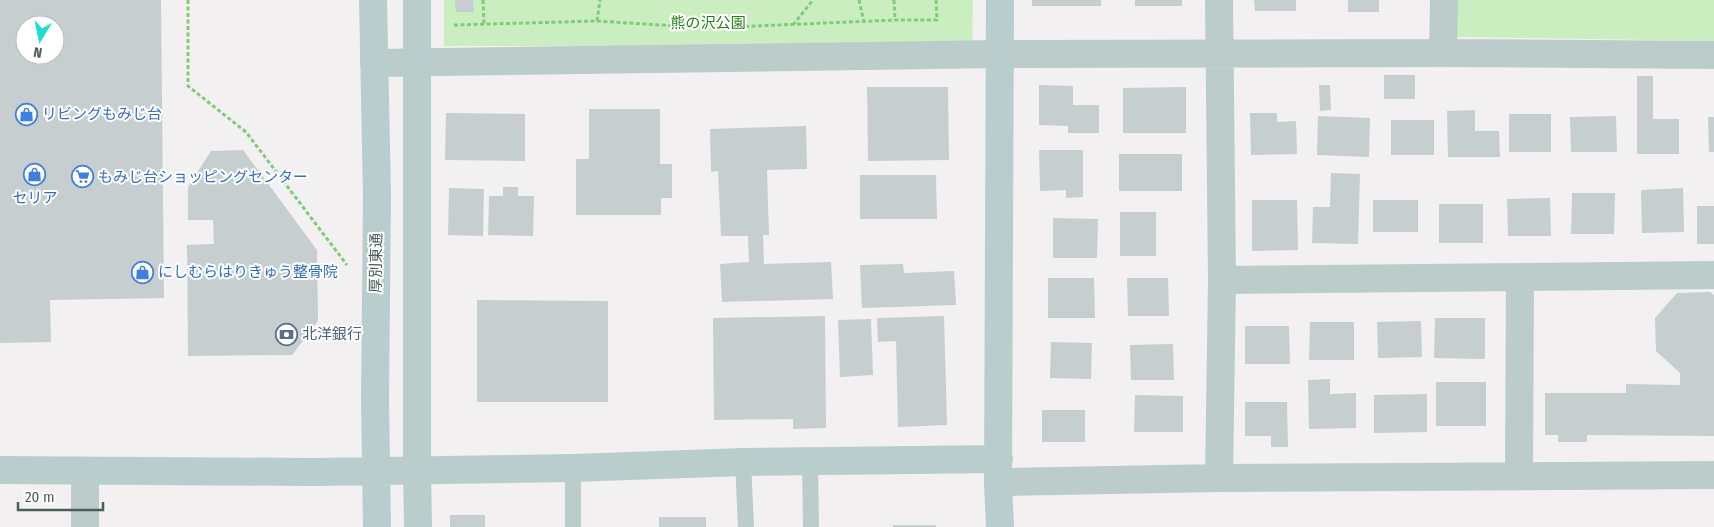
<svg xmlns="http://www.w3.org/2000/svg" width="1714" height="527" font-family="'Fira Sans Condensed','Noto Sans JP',sans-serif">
	<rect width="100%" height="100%" fill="#f2f0f1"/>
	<path fill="#cbeec1" d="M444 0H973L972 46H444Z
		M1455 0H1714V41L1453 37Z"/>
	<path fill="#c7cecf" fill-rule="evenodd" d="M0 0H161L164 298 50 300 51 342 0 343ZM25 25H55V55H25Z
		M455 0H473L474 12H456Z
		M1032 0H1101V6H1032Z
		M1135 0H1182V6H1135Z
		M1254 0H1296V11H1255Z
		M1348 0H1379V12H1348Z
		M1384 75H1415V99H1384Z
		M1637 76H1653V119H1679V154H1637Z
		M1039 85 1073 86V105H1099V133H1068V126L1039 125Z
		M1319 85H1330L1331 110 1320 111Z
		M867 87H948L949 160 868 161Z
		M1186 87V133H1123V88Z
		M589 109H660V164H672V198H661V215H576V159H589Z
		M1475 110V131H1499L1500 157H1448L1447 111Z
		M446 113 525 114V161L445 160Z
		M1250 113H1277V122L1296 121 1297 154 1251 155Z
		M1509 114H1551V152H1509Z
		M1318 116 1370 118 1369 157 1317 155Z
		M1616 116 1617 152H1571L1570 117Z
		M1708 117H1714V152H1709Z
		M1391 120H1434V155H1391Z
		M806 126 807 169 767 170 769 235H763L764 264 831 262 833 299 722 302 720 264 749 262 748 236H721L718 171 711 172 710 129Z
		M243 150 317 250 318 321 292 355 188 356 187 245 214 244 213 220H188V187L211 151Z
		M1039 150H1083V197L1066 198V190L1040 191Z
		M1119 154H1182V191H1119Z
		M1331 173 1360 174 1358 244 1312 243 1313 207H1330Z
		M860 175H936L937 219H860Z
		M503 187H518V196H534L533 236 488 235 489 196H503Z
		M449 188 484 189 483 236 448 235Z
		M1683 188 1684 232 1642 233 1641 190Z
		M1572 193H1615L1614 234H1571Z
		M1550 198 1551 236H1508L1507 199Z
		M1252 200H1297L1298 250 1252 251Z
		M1373 200H1418V232H1373Z
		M1439 204H1483V243H1439Z
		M1697 206H1714V244H1697Z
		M1120 212H1156V256H1120Z
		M1053 218 1098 219 1097 258H1053Z
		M903 264 904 273 954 271 956 305 862 308 860 265Z
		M1048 278H1094L1095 318H1048Z
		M1127 278H1168L1169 316H1128Z
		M1710 292 1714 295V436L1587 435V442H1558V435H1545V393H1626V384L1680 385V373L1656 351 1655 318 1677 293Z
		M477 300 608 301V402H477Z
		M825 316 826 428 793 429V419L714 420 713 318Z
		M944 316 947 425 898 427 896 341 878 342 877 318Z
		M1435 318H1485V359L1434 358Z
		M871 319 873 375 840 377 838 320Z
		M1421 321 1422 357 1378 358 1377 322Z
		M1310 322H1354V360H1309Z
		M1245 326H1289L1290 364H1245Z
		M1051 342 1092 343 1091 379 1050 378Z
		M1173 344 1174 380H1131L1130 345Z
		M1330 379V394L1356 393V428L1309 429 1308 380Z
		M1436 382H1486V426H1436Z
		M1427 394V432L1374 433V395Z
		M1135 395 1183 396V432H1134Z
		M1245 402H1287L1288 447H1271V436H1245Z
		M1042 410H1085V442H1042Z
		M450 515H485V527H450Z
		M659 517H706V527H659Z
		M893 525H936V527H893Z"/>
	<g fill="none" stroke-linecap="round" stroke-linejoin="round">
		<path stroke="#83cb7a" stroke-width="3" stroke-dasharray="4 2.5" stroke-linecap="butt" d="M188 0V86L246 132 347 265
			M483 0 484 24
			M859 0 864 22
			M894 0 895 20
			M597 21 600 0
			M454 25 597 21 708 28
			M793 25 813 0
			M732 27 895 20H937L936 0"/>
		<path stroke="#bcccca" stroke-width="16" d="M810 461 811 527
			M743 462 746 527
			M573 468V527"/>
		<path stroke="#bcccca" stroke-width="28" d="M1443 53 1444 0
			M374 63 1000 54 1443 53 1714 55
			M1222 280 1714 275
			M1519 476 1520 277
			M1219 478 1222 280 1219 0
			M998 482 1219 478 1714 475
			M85 527V471"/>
		<path stroke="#b9cecc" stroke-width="28" d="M373 0 377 195 375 400 377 527
			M417 0V469L418 527
			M0 470 314 472 573 468 743 462 999 459
			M1000 527 998 482 1000 0"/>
	</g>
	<defs>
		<symbol id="shop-ring" viewBox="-11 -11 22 22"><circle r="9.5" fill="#fff" stroke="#3f7fe0" stroke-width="1.5"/><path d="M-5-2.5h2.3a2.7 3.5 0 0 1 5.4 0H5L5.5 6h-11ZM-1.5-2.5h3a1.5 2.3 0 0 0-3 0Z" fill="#3f7fe0"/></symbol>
		<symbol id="supermarket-ring" viewBox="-11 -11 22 22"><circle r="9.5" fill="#fff" stroke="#3f7fe0" stroke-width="1.5"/><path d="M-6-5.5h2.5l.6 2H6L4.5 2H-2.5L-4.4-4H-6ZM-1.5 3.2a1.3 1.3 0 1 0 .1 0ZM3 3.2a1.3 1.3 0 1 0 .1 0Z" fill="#3f7fe0"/></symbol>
		<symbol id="bank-ring" viewBox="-11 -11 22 22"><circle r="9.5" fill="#fff" stroke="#5c6f8a" stroke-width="1.5"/><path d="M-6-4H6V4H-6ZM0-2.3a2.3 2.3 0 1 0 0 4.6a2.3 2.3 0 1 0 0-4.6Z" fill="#5c6f8a"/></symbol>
	</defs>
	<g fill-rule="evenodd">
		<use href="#shop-ring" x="14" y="102" width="25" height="25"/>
		<use href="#shop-ring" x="22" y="162" width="25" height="25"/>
		<use href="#supermarket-ring" x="70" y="164" width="25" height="25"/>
		<use href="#shop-ring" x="130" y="260" width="25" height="25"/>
		<use href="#bank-ring" x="274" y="322" width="25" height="25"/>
	</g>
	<g text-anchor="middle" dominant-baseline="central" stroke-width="4" stroke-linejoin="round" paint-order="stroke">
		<g font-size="15" fill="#267c1b" stroke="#fff">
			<text x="708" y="23">熊の沢公園</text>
		</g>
		<g font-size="15" fill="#366cbe" stroke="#fff" text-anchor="start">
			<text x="42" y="114">リビングもみじ台</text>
			<text x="98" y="177">もみじ台ショッピングセンター</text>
			<text x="35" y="198" text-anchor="middle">セリア</text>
			<text x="158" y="272">にしむらはりきゅう整骨院</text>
		</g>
		<g font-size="15" fill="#495d5a" stroke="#fff">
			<text transform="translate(376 263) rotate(-89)">厚別東通</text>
		</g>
		<g font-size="15" fill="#4e5e75" stroke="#fff" text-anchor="start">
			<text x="302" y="334">北洋銀行</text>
		</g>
	</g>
	<g transform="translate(40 40) rotate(190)"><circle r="24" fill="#ffffff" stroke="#b6bebd"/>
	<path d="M0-4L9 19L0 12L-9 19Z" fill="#20dcd2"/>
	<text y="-8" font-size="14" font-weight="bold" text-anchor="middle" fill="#495d5a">N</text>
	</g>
	<path d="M18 502v8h85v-8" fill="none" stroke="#495d5a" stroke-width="2.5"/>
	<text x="25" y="502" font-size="15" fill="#495d5a" stroke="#ffffff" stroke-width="4" paint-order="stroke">20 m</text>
</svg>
